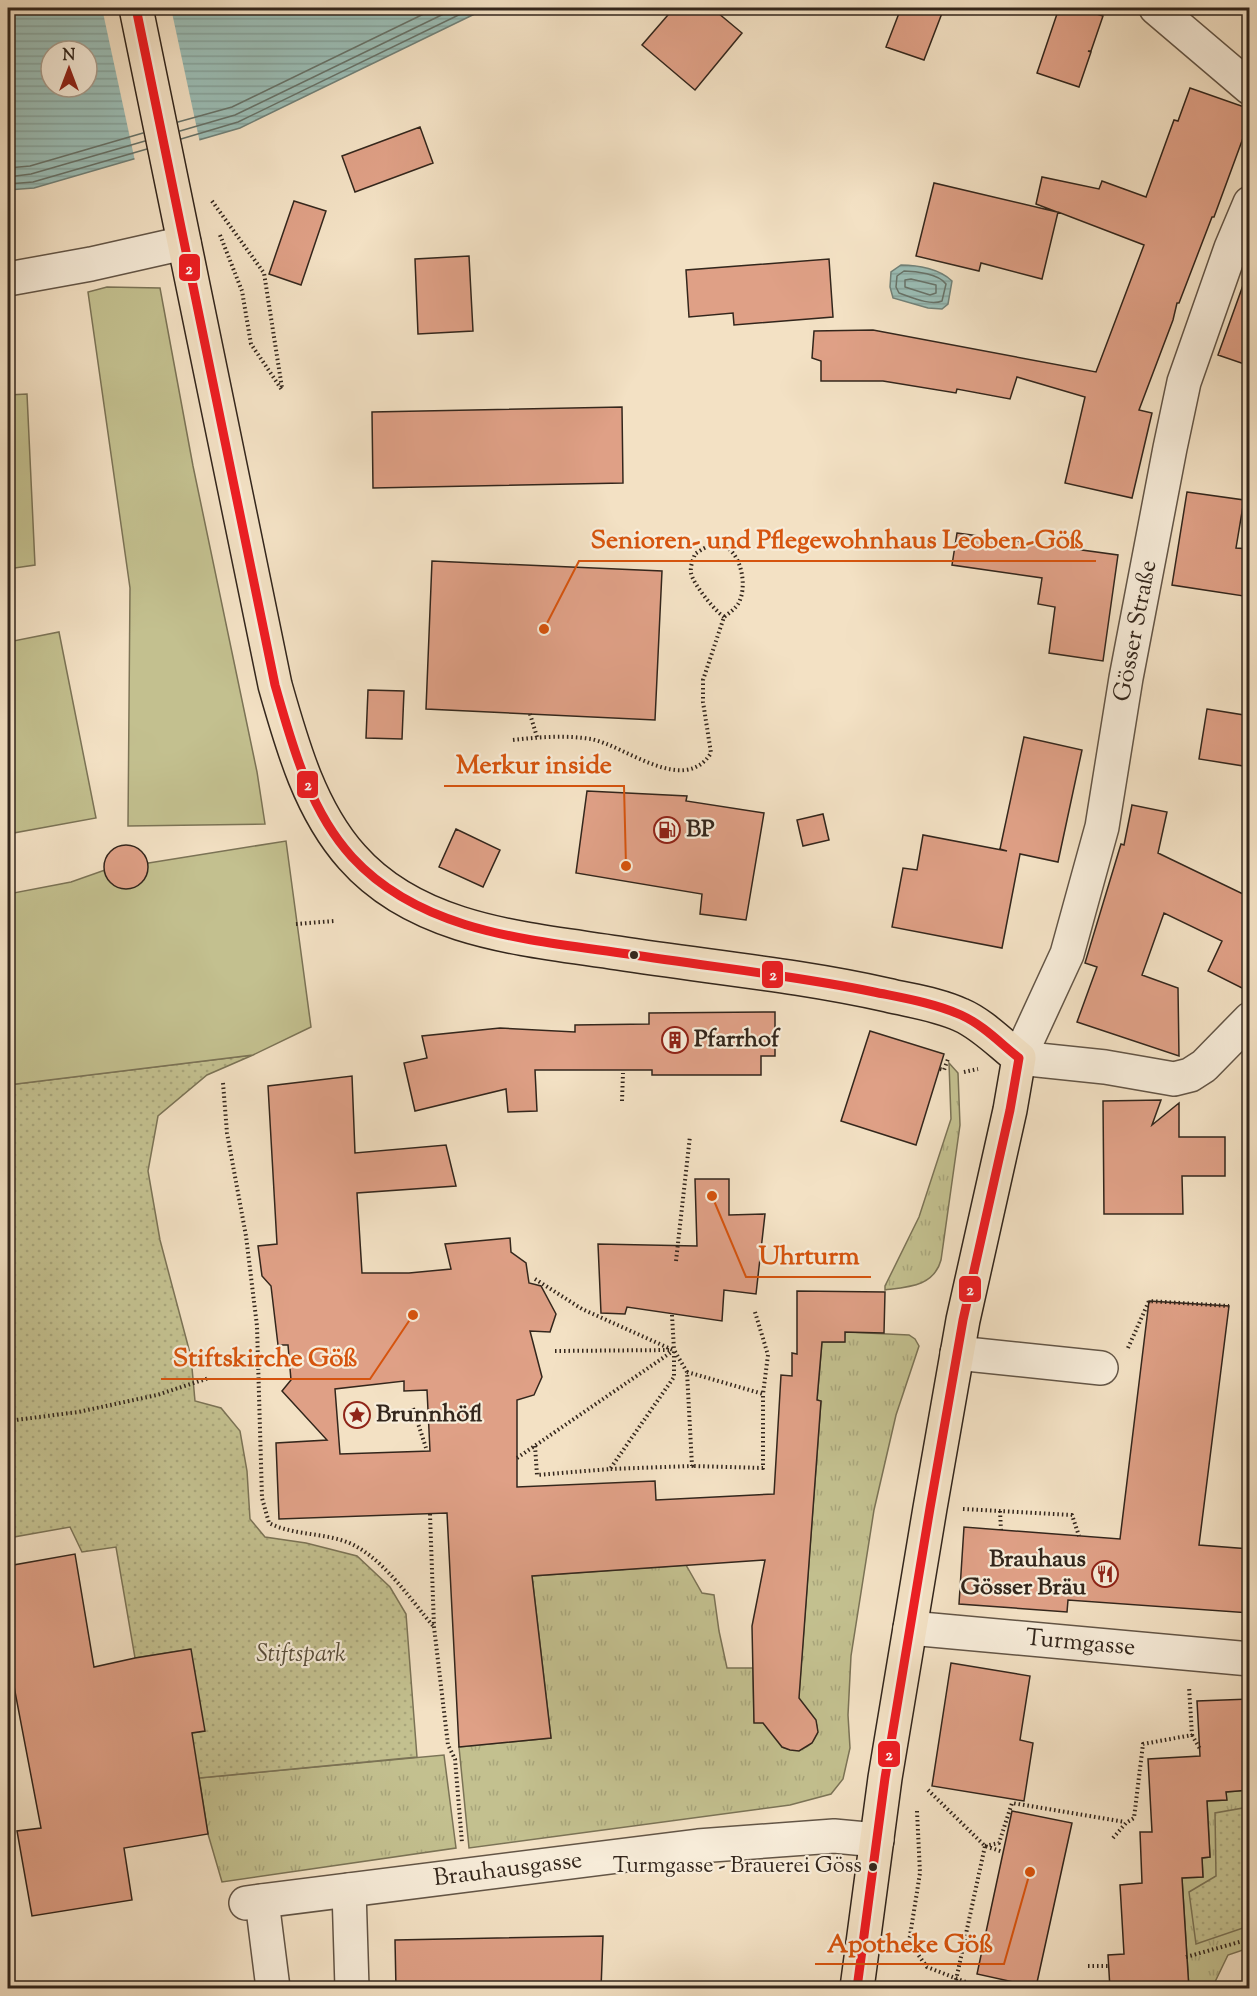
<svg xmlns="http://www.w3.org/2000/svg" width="1257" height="1996" font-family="'Sorts Mill Goudy',serif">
	<defs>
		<pattern id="grass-tufts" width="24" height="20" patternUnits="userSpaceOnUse" patternTransform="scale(1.5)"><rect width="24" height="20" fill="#c3c08f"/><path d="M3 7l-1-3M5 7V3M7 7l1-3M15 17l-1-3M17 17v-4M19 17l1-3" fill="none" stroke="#a8a57b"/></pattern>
		<pattern id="park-dots" width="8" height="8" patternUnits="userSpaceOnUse" patternTransform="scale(1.5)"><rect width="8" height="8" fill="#c3c08f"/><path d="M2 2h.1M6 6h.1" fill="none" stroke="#a8a57b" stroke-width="1.8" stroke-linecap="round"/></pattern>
		<pattern id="water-rules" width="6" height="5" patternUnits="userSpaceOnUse" patternTransform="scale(1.5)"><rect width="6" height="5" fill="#9bbdb5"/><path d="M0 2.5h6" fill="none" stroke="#86a29b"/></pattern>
	</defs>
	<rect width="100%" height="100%" fill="#f3e1c4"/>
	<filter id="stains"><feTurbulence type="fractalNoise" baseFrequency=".00333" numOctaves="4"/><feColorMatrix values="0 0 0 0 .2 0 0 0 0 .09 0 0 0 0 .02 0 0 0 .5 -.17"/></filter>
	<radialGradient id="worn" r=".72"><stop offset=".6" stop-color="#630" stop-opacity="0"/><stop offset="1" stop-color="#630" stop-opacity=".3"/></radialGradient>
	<path fill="url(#grass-tufts)" stroke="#7b7356" stroke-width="1.5" d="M949 1063 958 1073 960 1125 941 1260C934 1286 909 1287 885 1290V1286L919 1217 951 1119Z
		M845 1332 909 1335 915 1339 919 1346 896 1415 874 1510 851 1656 848 1715 850 1748 843 1779 831 1794 790 1805 469 1848 459 1747 551 1738 532 1576 686 1565 702 1593 714 1595 719 1631 727 1668H753L754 1722 774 1723 782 1747C815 1761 833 1719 798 1707L821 1401 817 1400 822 1342H844Z
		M444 1755 456 1848 222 1882 208 1834 199 1778Z
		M1249 1790V1948L1228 1955 1212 1988H1189L1182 1878 1203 1877 1202 1858 1210 1857 1207 1801 1226 1800V1792Z"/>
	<path fill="url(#park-dots)" stroke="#7b7356" stroke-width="1.5" d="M253 1055 207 1075 158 1116 148 1171 160 1240 191 1357 195 1401 221 1408 240 1431 247 1471 250 1519 265 1537 306 1543 357 1556 390 1587 406 1614 417 1757 199 1778 186 1734 204 1731 190 1649 135 1658 116 1547 82 1552 70 1527 8 1538V1085Z
		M1249 1807V1926L1196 1944 1189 1892 1216 1876 1215 1813Z"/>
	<path fill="#c3c08f" stroke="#7b7356" stroke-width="1.5" d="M107 287 160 288 193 466 257 772 265 824 128 826 130 588 88 292Z
		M27 394 35 565 8 569V395Z
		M59 632 96 818 8 834V642Z
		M286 841 311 1027 253 1055 8 1085V894L71 882 105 870Z"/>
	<path fill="url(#water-rules)" stroke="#718178" stroke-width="1.5" fill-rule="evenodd" d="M8 8H487L240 128 34 188 8 190ZM51 51H87V87H51Z
		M901 265C918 265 940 269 952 281L948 304 942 309 928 308 893 298 890 287 891 272Z"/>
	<path fill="#f3e1c4" d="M102 8H171L200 143 135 161Z"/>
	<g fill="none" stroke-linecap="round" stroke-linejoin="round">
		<path stroke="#677268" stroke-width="1.5" d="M178 122 232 107 436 8
			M180 131 235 115 456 8
			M181 139 238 122 473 8
			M8 168 30 166 143 133
			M8 177 31 174 145 141
			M8 184 33 182 147 149
			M904 271C916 271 939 274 946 284L942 301C930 306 911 297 899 293L896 287 897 276Z
			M911 279 936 285V293L930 295 905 287V280Z"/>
	</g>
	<path fill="#dfa086" stroke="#33261c" stroke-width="1.5" fill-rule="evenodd" d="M674 8H712L742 33 695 90 642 45Z
		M901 8H944L924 60 886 47Z
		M1059 8H1078L1103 16 1091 51H1088L1091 52 1079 87 1037 73Z
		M1190 88 1250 109V119L1214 217H1212L1179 303H1177L1173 320 1139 410 1152 413 1132 498 1065 483 1085 397 1017 377 1010 399 957 389 956 393 883 381H821V361L812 358 814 331 873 330 1096 372 1144 245 1058 212 1042 279 981 263 979 271 916 256 934 183 1057 212 1036 204 1042 177 1099 189 1102 181 1146 197 1174 120 1178 121Z
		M420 127 433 163 355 192 342 156Z
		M294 201 326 211 301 285 269 274Z
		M469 256 473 331 418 334 415 259Z
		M829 259 833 317 734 325 733 313 689 317 686 270Z
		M1246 277 1250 278V366L1218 355Z
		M622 407 623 483 373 488 372 412Z
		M1187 492 1244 500 1236 548 1250 549V597L1172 585Z
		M957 533 1118 555 1103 661 1049 653 1055 607 1038 604 1042 578 952 565Z
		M432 561 662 571 655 720 426 709Z
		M368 690 404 691 402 739 366 738Z
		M1207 709 1250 716V767L1199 759Z
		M1024 737 1082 750 1058 862 1020 854 1002 948 892 927 903 868 917 870 923 835 1007 851 1000 849Z
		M587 791 687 796 686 801 764 813 746 920 700 914 702 894 576 873Z
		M1132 805 1167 812 1158 853 1245 895 1250 885V992L1208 971 1222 941 1164 913 1142 975 1178 988 1179 1056 1077 1022 1097 967 1085 963 1121 844 1124 845Z
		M823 814 829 840 803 846 797 820Z
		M456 829 500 850 483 887 439 867Z
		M104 867a22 22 0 1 1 44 0a22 22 0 1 1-44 0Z
		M775 1012V1056H761V1075H652V1070H535L537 1111 508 1112 506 1089 415 1111 404 1063 427 1058 422 1036 500 1028 575 1032V1025L649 1024V1013Z
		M870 1031 944 1054 916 1145 841 1121Z
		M352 1076 355 1153 446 1145 456 1186 357 1193 362 1273H409L451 1269 445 1244 510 1238 511 1252 526 1263 529 1283 541 1286 556 1314 550 1332 530 1331 542 1377 534 1395 517 1400V1487L655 1481 656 1500 774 1494 781 1375 792 1376V1353L797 1354V1291L885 1292 884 1333 845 1332V1342H822L817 1400 821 1401 799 1698 816 1720 818 1732 812 1743 799 1751 790 1750 782 1747 763 1723H754L752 1626 765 1560 532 1576 551 1738 459 1747 447 1513 279 1519 276 1443 327 1440 282 1391 291 1380 288 1345H278L271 1286 262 1276 258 1246 277 1244 268 1086ZM404 1381V1391L427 1390 430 1451 340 1454 335 1389Z
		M1161 1100 1152 1125 1179 1103V1137H1225V1176H1182L1183 1214H1104L1103 1101Z
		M695 1179H729V1215L765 1214 756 1294 724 1290 722 1321 627 1307 625 1314 601 1313 598 1244 697 1246Z
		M1149 1301 1229 1306 1199 1545 1250 1549V1613L1068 1600 1067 1612 959 1604 964 1527 1120 1539Z
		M75 1554 94 1667 135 1658 191 1649 205 1731 192 1733 208 1834 124 1848 132 1900 32 1916 17 1831 41 1828 8 1655V1566Z
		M951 1663 1030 1676 1020 1740 1033 1743 1024 1801 932 1786Z
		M1250 1699V1790L1226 1792 1227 1800 1207 1801 1210 1857 1202 1858 1203 1877 1182 1878 1189 1989H1110L1108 1955 1124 1954 1120 1885 1142 1883 1140 1832H1152L1148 1759 1200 1756 1197 1701Z
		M1012 1811 1072 1823 1036 1987 977 1974Z
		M603 1936 601 1989H396L395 1940Z"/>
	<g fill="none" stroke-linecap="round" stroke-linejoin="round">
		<defs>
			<g id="minor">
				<path d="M1156 8 1250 88"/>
				<path d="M1250 203 1231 248 1184 382 1170 448 1126 678 1102 827 1067 954 1019 1058 1105 1067 1174 1079 1190 1075 1204 1066 1250 1019"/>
				<path d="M8 279 91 264 184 243"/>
				<path d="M957 1353 1101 1368"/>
				<path id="s1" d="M910 1628 1250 1659"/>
				<path d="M349 1890 352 1988"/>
				<path d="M262 1901 273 1988"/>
				<path id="s2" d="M246 1903 698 1846 834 1836 877 1840"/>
			</g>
			<path id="major" d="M136 8 275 685C292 745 310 810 352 857 418 932 526 939 618 953 708 967 798 975 887 995 912 1001 937 1004 961 1015 982 1024 1001 1044 1019 1058L1010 1110 963 1320 930 1508 885 1778 857 1988"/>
		</defs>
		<use href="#minor" stroke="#635546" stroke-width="36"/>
		<use href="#major" stroke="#33261c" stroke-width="36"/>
		<path stroke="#33261c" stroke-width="4" stroke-dasharray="1.5 3" stroke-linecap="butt" d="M212 201 264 273 282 388
			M220 235 242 291 251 344 282 390
			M530 714 537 737
			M513 740C539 737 565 735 591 739 626 746 684 796 711 753L703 702V680L724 617C729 613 734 610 738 604 748 588 742 552 722 545 713 542 702 549 695 554 693 560 690 566 691 573 693 584 715 611 724 617
			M296 924 334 921
			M940 1069 944 1070 948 1059
			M964 1072 978 1069
			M223 1083 227 1133 246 1236 257 1326 262 1498 269 1523C290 1534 317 1533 341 1540 379 1551 409 1598 434 1627
			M622 1101 623 1073
			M676 1261 690 1136
			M535 1279 582 1309 673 1350
			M755 1312 768 1355 763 1394
			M672 1315 674 1350
			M1128 1348 1149 1301 1229 1306
			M555 1351 670 1350
			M687 1372 763 1394V1468L692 1466
			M413 1408 427 1451
			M8 1421 78 1412 157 1395 209 1378
			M535 1446 537 1475 610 1469 674 1377V1350L687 1372 692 1466 610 1469
			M517 1458 673 1351
			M963 1509 1072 1515 1079 1536
			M1000 1511 1001 1530
			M430 1514 434 1627 448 1745 455 1759 462 1843
			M1192 1735 1200 1749
			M928 1790 985 1846 1003 1852
			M917 1811 920 1873 909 1942 927 1967 981 1988
			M1113 1838 1126 1823 1134 1818 1143 1744 1192 1735 1189 1687
			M985 1846 999 1843 1012 1803 1125 1822
			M1186 1957 1250 1939
			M1088 1966H1109
			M956 1980 985 1846
			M1245 1988 1250 1973"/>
		<use href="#minor" stroke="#f7ecd9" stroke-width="33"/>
		<use href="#major" stroke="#f3e1c4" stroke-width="33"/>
		<defs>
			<path id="bus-1" d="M136 8 275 685C292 744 309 810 352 857 422 933 531 940 628 954 710 967 792 975 874 992 903 998 934 1003 961 1015 983 1025 1000 1043 1019 1058
				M857 1988 885 1778 930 1508 963 1320 1010 1110 1019 1058"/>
		</defs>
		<use href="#bus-1" stroke="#f7ecd9" stroke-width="14"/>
		<use href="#bus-1" stroke="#ee1d23" stroke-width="9"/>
	</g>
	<defs>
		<symbol id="fuel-ring" viewBox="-11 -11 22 22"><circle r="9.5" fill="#f7ecd9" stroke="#8f2418" stroke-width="1.5"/><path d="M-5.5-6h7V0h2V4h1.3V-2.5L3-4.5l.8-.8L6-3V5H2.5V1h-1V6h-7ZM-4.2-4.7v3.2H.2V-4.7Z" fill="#8f2418"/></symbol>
		<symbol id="building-ring" viewBox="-11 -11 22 22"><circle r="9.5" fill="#f7ecd9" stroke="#8f2418" stroke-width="1.5"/><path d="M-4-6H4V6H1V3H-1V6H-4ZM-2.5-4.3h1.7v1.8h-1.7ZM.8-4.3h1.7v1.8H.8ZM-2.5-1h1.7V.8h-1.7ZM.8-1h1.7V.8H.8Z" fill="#8f2418"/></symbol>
		<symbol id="sight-ring" viewBox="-11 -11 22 22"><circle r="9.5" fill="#f7ecd9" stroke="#8f2418" stroke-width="1.5"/><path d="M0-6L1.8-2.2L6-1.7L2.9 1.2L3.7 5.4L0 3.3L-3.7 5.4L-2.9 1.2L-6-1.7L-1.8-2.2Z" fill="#8f2418"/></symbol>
		<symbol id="restaurant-ring" viewBox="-11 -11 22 22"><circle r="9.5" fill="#f7ecd9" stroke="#8f2418" stroke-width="1.5"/><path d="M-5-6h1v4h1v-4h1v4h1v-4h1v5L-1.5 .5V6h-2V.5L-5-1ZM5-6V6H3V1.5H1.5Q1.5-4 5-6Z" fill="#8f2418"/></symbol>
	</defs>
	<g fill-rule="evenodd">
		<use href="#fuel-ring" x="652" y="815" width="30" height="30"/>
		<use href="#building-ring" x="660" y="1025" width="30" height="30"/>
		<use href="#sight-ring" x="342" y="1400" width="30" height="30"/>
		<use href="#restaurant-ring" x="1090" y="1559" width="30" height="30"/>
	</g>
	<g fill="#33261c" stroke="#f7ecd9" stroke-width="2">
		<circle cx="634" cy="955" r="5"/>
		<circle cx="873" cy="1867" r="5"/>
	</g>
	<g text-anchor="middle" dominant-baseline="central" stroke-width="4.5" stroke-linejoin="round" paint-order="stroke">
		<g font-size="22" fill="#33261c" stroke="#f7ecd9" text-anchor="end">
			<text x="862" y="1867">Turmgasse - Brauerei Göss</text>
		</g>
		<g font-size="24" fill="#33261c" stroke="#f7ecd9">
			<text transform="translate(1136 631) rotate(-79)">Gösser Straße</text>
			<text stroke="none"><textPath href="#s1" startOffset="171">Turmgasse</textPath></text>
			<text stroke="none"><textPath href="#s2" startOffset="264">Brauhausgasse</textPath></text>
		</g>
		<g font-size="24" font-weight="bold" fill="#33261c" stroke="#f7ecd9" text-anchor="start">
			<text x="686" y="830">BP</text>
			<text x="694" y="1040">Pfarrhof</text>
			<text x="376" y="1415">Brunnhöfl</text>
			<text x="1086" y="1560" text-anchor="end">Brauhaus<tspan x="1086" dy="28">Gösser Bräu</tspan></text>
		</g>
		<g font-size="24" font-style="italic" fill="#574c39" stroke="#f7ecd9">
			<text x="301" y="1655">Stiftspark</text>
		</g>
	</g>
	<path fill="none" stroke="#d6540e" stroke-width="2" d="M544 629L579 561H1096M626 866L624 786H444M712 1196L746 1277H871M413 1315L370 1379H161M1030 1872L1004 1964H815"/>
	<g fill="#d6540e" stroke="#f7ecd9" stroke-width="2">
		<circle cx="544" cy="629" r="6"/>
		<circle cx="626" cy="866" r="6"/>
		<circle cx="712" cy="1196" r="6"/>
		<circle cx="413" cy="1315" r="6"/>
		<circle cx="1030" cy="1872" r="6"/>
	</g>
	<g font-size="26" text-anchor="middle" font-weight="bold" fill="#d6540e" stroke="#f7ecd9" stroke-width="4.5" stroke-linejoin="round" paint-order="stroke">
		<text x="837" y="548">Senioren- und Pflegewohnhaus Leoben-Göß</text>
		<text x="534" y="773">Merkur inside</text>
		<text x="809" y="1264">Uhrturm</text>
		<text x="265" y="1366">Stiftskirche Göß</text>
		<text x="910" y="1952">Apotheke Göß</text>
	</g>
	<g stroke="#f7ecd9" stroke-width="2">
		<rect x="178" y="253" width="23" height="29" rx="6" fill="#ee1d23"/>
		<rect x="296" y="770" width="23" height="29" rx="6" fill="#ee1d23"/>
		<rect x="761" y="960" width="23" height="29" rx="6" fill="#ee1d23"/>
		<rect x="958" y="1275" width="24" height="28" rx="6" fill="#ee1d23"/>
		<rect x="877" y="1740" width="24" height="28" rx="6" fill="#ee1d23"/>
	</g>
	<g font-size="16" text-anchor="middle" font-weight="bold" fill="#fff">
		<text x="189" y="274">2</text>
		<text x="308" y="790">2</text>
		<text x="773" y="980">2</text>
		<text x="970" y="1295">2</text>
		<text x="889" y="1760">2</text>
	</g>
	<rect width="1257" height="1996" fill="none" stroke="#f3e1c4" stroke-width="30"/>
	<rect x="9" y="9" width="1239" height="1978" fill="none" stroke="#33261c" stroke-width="3"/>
	<rect x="15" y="15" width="1227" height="1966" fill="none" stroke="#33261c" stroke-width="1.5"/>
	<g transform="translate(69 69)"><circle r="28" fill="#f7ecd9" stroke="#a99d8d" stroke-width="1.5"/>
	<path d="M0-4.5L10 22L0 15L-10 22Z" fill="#8f2418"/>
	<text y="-9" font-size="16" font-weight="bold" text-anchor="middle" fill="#33261c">N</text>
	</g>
	<rect width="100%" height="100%" filter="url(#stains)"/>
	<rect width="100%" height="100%" fill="url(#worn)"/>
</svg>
